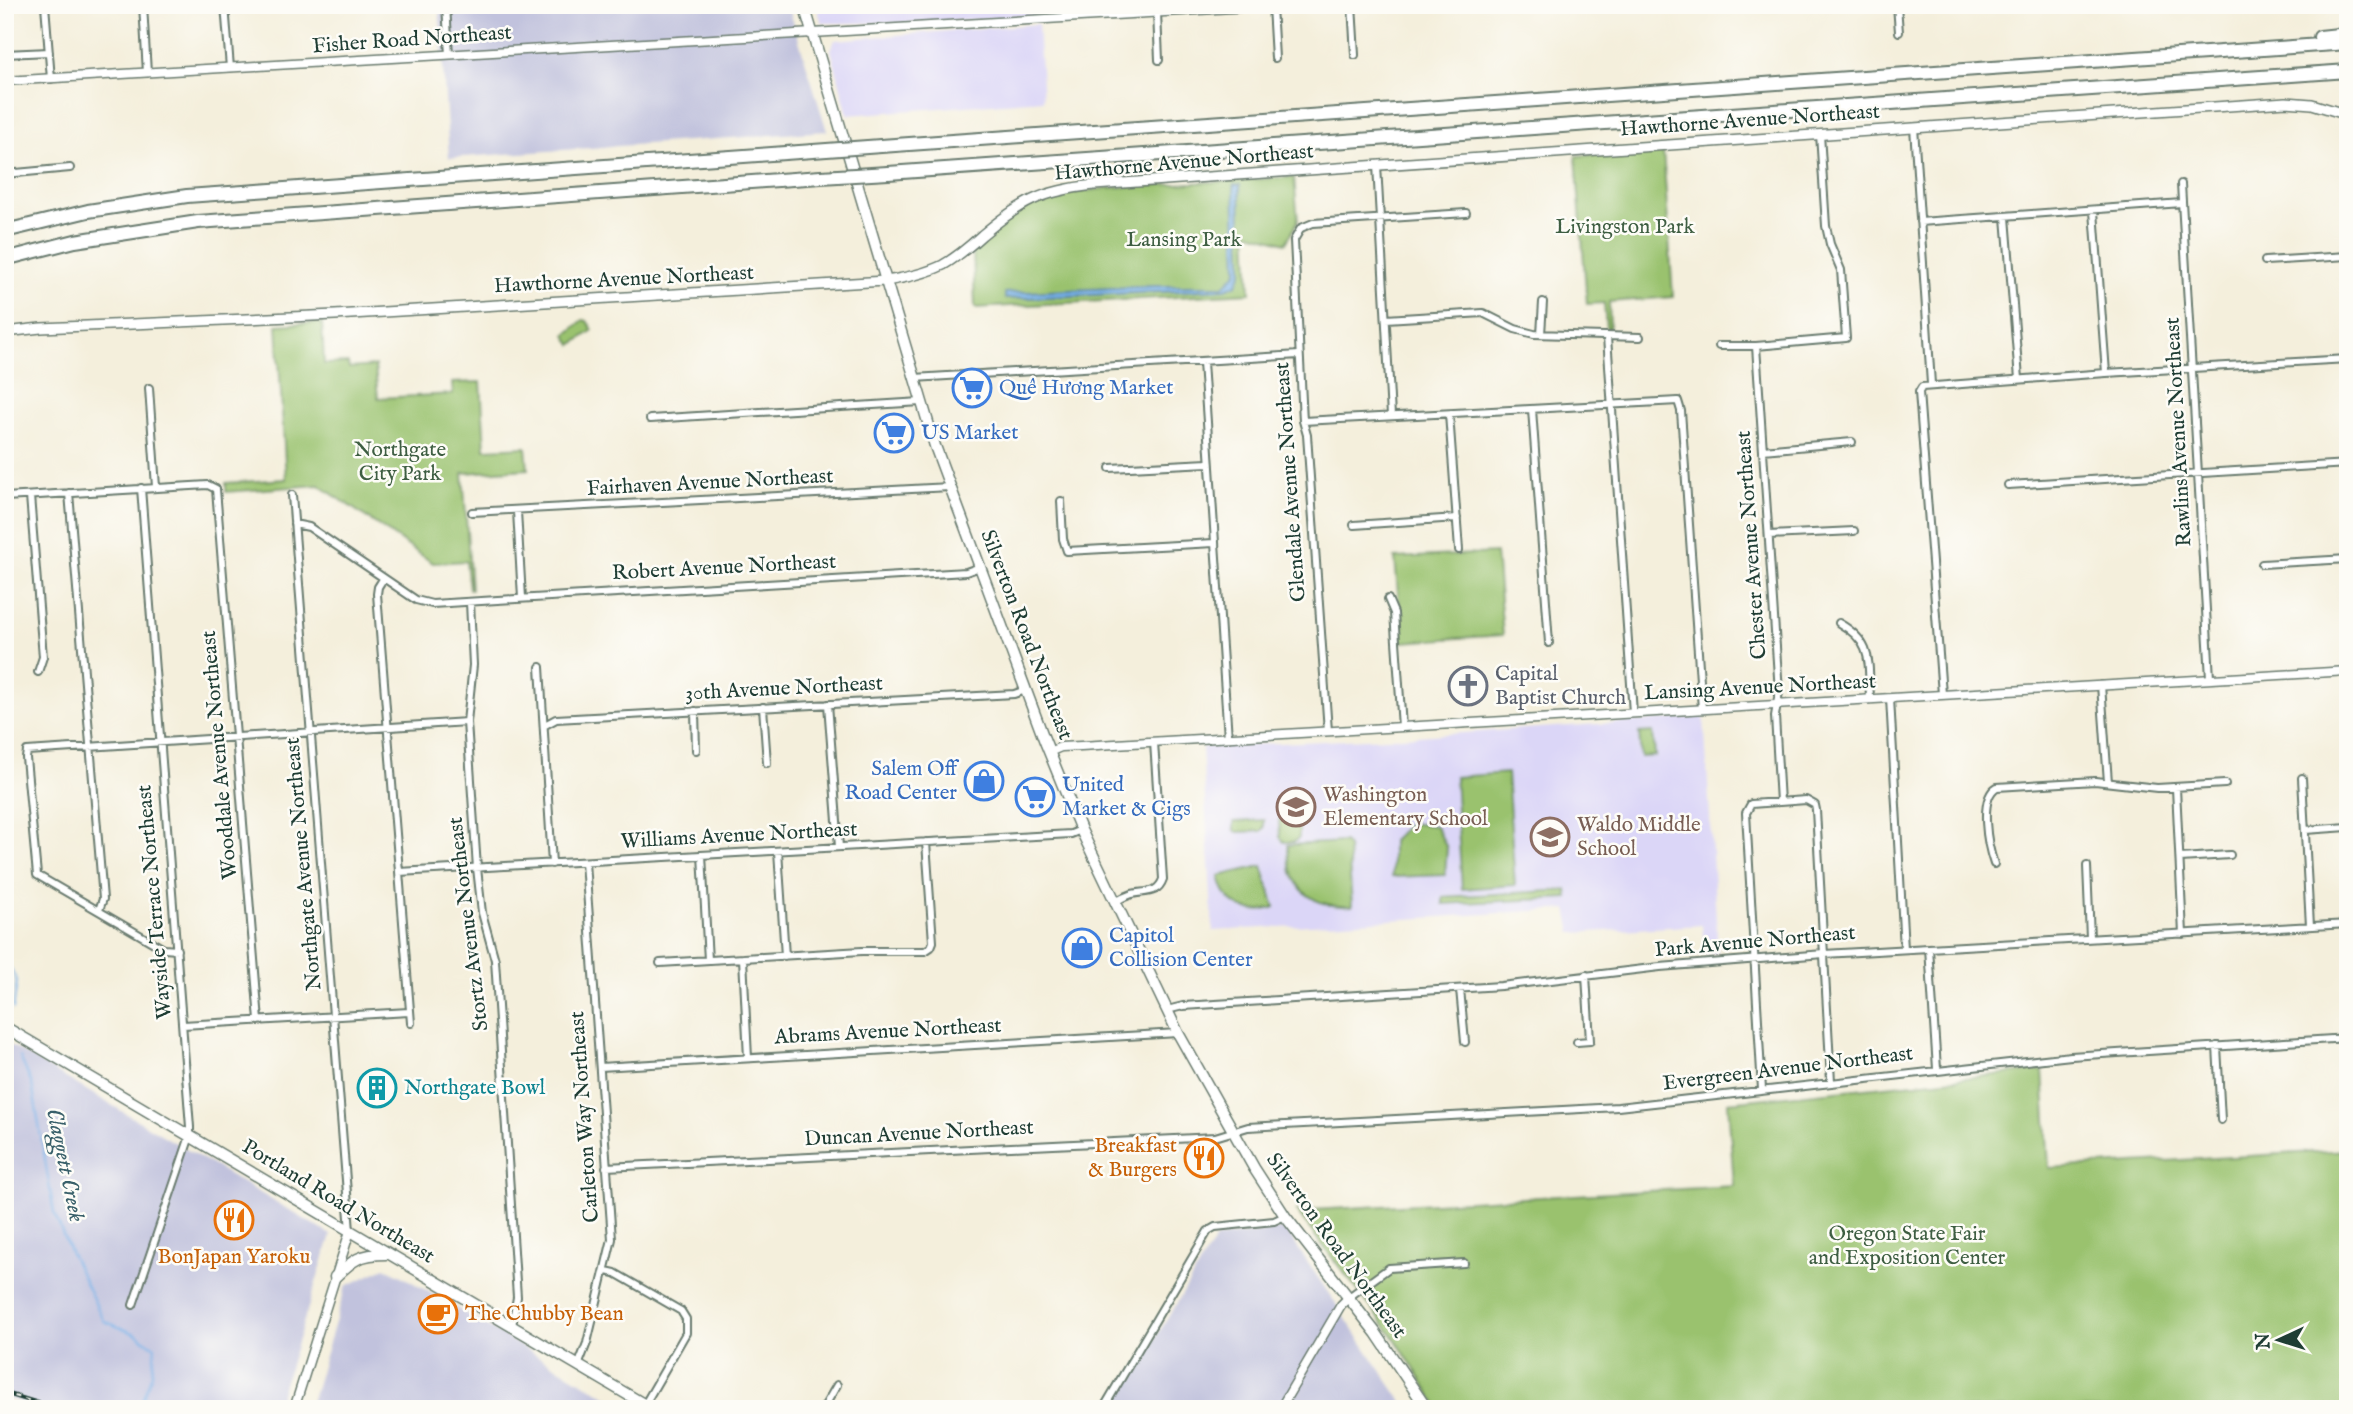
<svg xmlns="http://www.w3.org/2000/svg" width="2353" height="1414" font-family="'IM FELL English',serif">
	<rect width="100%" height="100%" fill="#fdfcf7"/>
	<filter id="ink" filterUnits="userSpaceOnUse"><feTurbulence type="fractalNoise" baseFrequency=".0143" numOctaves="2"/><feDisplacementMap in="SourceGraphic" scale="14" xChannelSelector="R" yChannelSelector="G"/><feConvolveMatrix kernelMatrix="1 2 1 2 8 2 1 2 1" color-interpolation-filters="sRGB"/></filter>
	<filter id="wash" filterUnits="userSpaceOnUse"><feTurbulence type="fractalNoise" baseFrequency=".00686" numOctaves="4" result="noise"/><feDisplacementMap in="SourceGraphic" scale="28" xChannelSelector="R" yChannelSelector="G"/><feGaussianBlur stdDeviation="1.57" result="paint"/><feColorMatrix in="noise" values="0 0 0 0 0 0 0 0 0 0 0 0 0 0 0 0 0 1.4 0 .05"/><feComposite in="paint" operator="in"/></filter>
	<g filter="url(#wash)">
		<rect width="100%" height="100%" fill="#f4efdc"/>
		<path fill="#dbd6f7" d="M816 5H1190L921 23H822Z
			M1038 24 1043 100 848 115 831 50 835 40Z
			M1704 717 1718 953 1705 954 1702 925 1572 933 1567 909 1213 931 1202 747 1387 738Z"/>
		<path fill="#c1c2dd" d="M439 5H788L827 131 449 158Z
			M5 1042 331 1235 276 1409H42L5 1398Z
			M1285 1229 1407 1409H1113L1216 1238Z
			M385 1268 400 1275 628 1409H309L346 1286Z"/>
		<path fill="#9ac26e" stroke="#5c8051" stroke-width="2" d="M1663 150 1673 297 1609 302 1610 328H1606L1604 303 1587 304 1576 156Z
			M1294 177 1298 221 1286 243 1247 232 1250 293 975 308 973 249 1008 218 1046 197 1107 188Z
			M583 320 587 321 593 330 572 345 566 335Z
			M322 322 324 364 348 363 349 368 375 366 378 398 453 394 452 383 481 382 485 449 526 447 528 469 463 473 471 589H469L466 561 433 563 319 485 226 492V483L286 479 277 325Z
			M1496 553 1503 635 1402 642 1395 558Z
			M1653 732 1655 756 1641 757 1639 733Z
			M1507 773 1515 885 1462 889 1455 777Z
			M1299 818V838L1294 842H1284L1280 837 1279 819Z
			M1264 820V828L1261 831 1237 832 1234 829V822Z
			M1409 823 1436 826 1447 848 1445 875 1392 877V841Z
			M1344 842 1348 847 1352 906C1310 908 1288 887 1288 845Z
			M1262 866 1275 907C1247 917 1225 905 1219 876Z
			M1567 890 1568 898 1443 904V897Z
			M2043 1070 2049 1168 2348 1150V1409H1440L1394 1337 1296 1211 1734 1186 1728 1102Z"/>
		<path fill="#77b1e8" stroke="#4b778e" stroke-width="2" d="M1234 185H1240L1242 271 1237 284 1226 289 1005 299V293L1154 286H1224L1237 272Z"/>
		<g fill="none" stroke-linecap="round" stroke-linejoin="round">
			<path stroke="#77b1e8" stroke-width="2" d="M5 958 17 981 13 1009
				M20 1057 32 1084 54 1213 71 1254 104 1321 136 1334 155 1347 152 1374 139 1409"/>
		</g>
	</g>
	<g filter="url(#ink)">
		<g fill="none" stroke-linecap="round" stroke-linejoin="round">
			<defs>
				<path id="minor" d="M45 5 51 79
					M143 5 147 73
					M225 5 230 68
					M446 5 449 55
					M1352 5 1355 55
					M1897 5 1899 32
					M1272 6 1275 58
					M1157 12 1159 60
					M5 54 49 52
					M1914 127 1931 384
					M1377 165 1391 416
					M5 174 70 168
					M2181 184 2210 678
					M2094 211 2106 373
					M2006 217 2019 379
					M1920 222 2182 203
					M2265 261 2348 256
					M1386 319 1483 313 1515 329 1534 334 1640 337
					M1541 334 1543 302
					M1607 337 1633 713
					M1719 346H1756L1846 338 1841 270 1830 244 1826 226 1820 134
					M1756 346 1779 692 1775 716 1780 802
					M1203 362 1228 738
					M914 378 1299 355
					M149 388 156 487
					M1532 409 1549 643
					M1449 414 1459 550
					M650 419 921 402
					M1303 421 1678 401 1681 411 1702 709
					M1763 450 1852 442
					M1110 468 1208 463
					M2008 485 2348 464
					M69 493 103 899 99 910
					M292 495 350 1231
					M30 496 43 657 38 672
					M5 497 208 485 216 489 259 1021
					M1061 501 1063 539 1067 551 1214 543
					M517 511 522 598
					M472 512 950 487
					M294 524 309 527 416 600 432 604 966 572 980 567
					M1354 525 1457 518
					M1769 535 1854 531
					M2262 564 2348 559
					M383 579 378 587 377 594 411 1023
					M1388 599 1394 613 1402 727
					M470 602 473 665 467 722 477 868 482 913 495 960 517 1297 512 1326
					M1839 623C1874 643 1868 662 1870 699
					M540 667 552 864
					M2101 685 2108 782
					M1942 694 1919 392 1922 387 2106 373 2348 359
					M1890 698 1904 949
					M828 704 839 847
					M763 707 767 763
					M695 711 696 750
					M545 725 556 719 1014 694 1026 690
					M1328 731 1307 435 1303 421 1294 240 1301 228 1313 223 1466 213
					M2343 744H2348
					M2302 778 2310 926
					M2176 788 2183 934
					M2305 830 2348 827
					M778 851 785 956
					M702 855 708 960
					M2180 858 2230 855
					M1994 864C1988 847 1978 798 1997 787L2095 781 2157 788 2225 784
					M2087 866 2090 938
					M399 872 1071 834 1081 830
					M1115 902C1120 899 1126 896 1132 894 1146 891 1158 894 1163 879L1154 742
					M1929 948 1937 1069
					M177 950 164 949 37 875 26 758 27 751 467 722
					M743 958 748 1058
					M660 963 862 951H925L931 947 933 942 926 842
					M1460 989 1465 1042
					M1167 1010 1183 1006 1501 986 1660 967 1824 954 2348 924
					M183 1025 409 1012
					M1577 1042 1590 1041 1586 975
					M2217 1046 2221 1120
					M600 1067 1178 1033
					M1762 1090 1746 813 1751 804 1806 800 1815 805 1816 810 1831 1082
					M606 1167 1215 1137 1248 1127 1618 1107 2071 1056 2348 1038
					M606 1271 615 1273 681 1311 686 1319V1333L645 1404
					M1349 1297 1389 1268 1464 1263
					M133 1305 190 1136V1127L141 488
					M578 1366 587 1343 612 1239 585 862
					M823 1409 837 1385
					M1103 1409 1208 1231 1215 1227 1274 1221 1285 1216"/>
				<path id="tertiary" d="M5 81 1283 5
					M1049 752 1061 747 1081 746 2348 671
					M294 1409 350 1231
					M1280 1409 1341 1305 1349 1297"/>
				<path id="secondary" d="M5 332 41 328 335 315 885 281C905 278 925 274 943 265 957 257 970 246 982 235 1022 201 1042 191 1094 185L2286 102 2312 104 2348 115"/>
				<path id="primary" d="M804 5 935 446 1044 739 1081 830 1178 1033 1254 1168 1285 1216 1376 1333 1427 1409
					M5 1027 652 1409
					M335 1277C354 1259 360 1254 386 1254"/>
				<path id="motorway" d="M2320 37 2348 34
					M881 146 2348 43
					M888 173 2348 71
					M5 231 88 211 187 196 813 151
					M5 259 75 241 198 222 821 177"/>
			</defs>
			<use href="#minor" stroke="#6a7b6f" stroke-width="10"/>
			<use href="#tertiary" stroke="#6a7b6f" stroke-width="11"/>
			<use href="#secondary" stroke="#6a7b6f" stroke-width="12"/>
			<use href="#primary" stroke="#6a7b6f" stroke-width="13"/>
			<use href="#motorway" stroke="#6a7b6f" stroke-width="16"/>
			<use href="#minor" stroke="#fff" stroke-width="6"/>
			<use href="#tertiary" stroke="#fff" stroke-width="8"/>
			<use href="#secondary" stroke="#fff" stroke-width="9"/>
			<use href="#primary" stroke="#fff" stroke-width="10"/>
			<use href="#motorway" stroke="#fff" stroke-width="12"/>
			<defs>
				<path id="rail" d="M5 1393 57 1409"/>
			</defs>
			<use href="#rail" stroke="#1f3d34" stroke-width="4.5"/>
			<use href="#rail" stroke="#fdfcf7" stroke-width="2" stroke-dasharray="5" stroke-linecap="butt"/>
			<defs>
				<path id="motorway-bridge" d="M813 151 881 146
					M821 177 888 173"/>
			</defs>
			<use href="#motorway-bridge" stroke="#6a7b6f" stroke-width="16" stroke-linecap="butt"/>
			<use href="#motorway-bridge" stroke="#fff" stroke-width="12"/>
		</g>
	</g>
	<defs>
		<symbol id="supermarket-ring" viewBox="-11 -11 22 22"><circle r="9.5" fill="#fdfcf7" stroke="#3f7fe0" stroke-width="1.5"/><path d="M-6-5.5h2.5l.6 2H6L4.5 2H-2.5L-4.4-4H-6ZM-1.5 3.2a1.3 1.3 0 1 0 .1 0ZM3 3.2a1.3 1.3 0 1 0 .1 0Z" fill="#3f7fe0"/></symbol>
		<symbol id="church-ring" viewBox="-11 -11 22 22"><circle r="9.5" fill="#fdfcf7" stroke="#6b7280" stroke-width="1.5"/><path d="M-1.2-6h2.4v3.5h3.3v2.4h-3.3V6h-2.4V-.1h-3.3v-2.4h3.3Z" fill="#6b7280"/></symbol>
		<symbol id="shop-ring" viewBox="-11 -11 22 22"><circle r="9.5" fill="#fdfcf7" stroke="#3f7fe0" stroke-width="1.5"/><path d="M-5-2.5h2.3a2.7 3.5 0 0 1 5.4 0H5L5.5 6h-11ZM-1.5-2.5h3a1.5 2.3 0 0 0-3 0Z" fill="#3f7fe0"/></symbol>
		<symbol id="school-ring" viewBox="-11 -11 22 22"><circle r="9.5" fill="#fdfcf7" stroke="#8d6e63" stroke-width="1.5"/><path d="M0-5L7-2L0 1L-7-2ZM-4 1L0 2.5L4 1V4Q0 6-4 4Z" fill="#8d6e63"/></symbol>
		<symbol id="building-ring" viewBox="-11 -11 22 22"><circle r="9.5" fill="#fdfcf7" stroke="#0f9aa8" stroke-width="1.5"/><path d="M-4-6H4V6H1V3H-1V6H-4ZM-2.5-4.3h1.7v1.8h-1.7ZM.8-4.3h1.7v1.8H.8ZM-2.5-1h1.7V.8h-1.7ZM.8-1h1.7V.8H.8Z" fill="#0f9aa8"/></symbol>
		<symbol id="restaurant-ring" viewBox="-11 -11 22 22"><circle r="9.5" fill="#fdfcf7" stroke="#e8710a" stroke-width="1.5"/><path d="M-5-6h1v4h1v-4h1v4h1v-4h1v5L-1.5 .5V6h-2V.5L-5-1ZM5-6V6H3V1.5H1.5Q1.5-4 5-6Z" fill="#e8710a"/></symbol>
		<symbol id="cafe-ring" viewBox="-11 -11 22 22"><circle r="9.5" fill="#fdfcf7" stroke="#e8710a" stroke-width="1.5"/><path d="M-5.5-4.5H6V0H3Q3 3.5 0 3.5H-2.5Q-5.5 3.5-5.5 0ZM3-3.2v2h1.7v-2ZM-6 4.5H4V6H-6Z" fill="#e8710a"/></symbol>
	</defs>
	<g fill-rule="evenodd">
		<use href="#supermarket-ring" x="950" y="366" width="44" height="44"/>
		<use href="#supermarket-ring" x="872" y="411" width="44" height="44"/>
		<use href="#church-ring" x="1446" y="664" width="44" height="44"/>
		<use href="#shop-ring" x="962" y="759" width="44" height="44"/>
		<use href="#supermarket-ring" x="1013" y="775" width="44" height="44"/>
		<use href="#school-ring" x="1274" y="785" width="44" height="44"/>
		<use href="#school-ring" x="1528" y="815" width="44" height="44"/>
		<use href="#shop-ring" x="1060" y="926" width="44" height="44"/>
		<use href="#building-ring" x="355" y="1066" width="44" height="44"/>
		<use href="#restaurant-ring" x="1182" y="1136" width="44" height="44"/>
		<use href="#restaurant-ring" x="212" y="1198" width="44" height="44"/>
		<use href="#cafe-ring" x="416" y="1292" width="44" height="44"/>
	</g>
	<g text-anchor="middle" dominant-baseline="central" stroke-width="5" stroke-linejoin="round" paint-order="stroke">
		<g font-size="21" fill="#1f3d34" stroke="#fdfcf7">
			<text transform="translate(412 40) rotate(-4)">Fisher Road Northeast</text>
			<text transform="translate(1750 121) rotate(-4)">Hawthorne Avenue Northeast</text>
			<text transform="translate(1184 163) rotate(-5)">Hawthorne Avenue Northeast</text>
			<text transform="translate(624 280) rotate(-3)">Hawthorne Avenue Northeast</text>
			<text transform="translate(2179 432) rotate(-93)">Rawlins Avenue Northeast</text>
			<text transform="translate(1291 482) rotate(-94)">Glendale Avenue Northeast</text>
			<text transform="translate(710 483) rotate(-3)">Fairhaven Avenue Northeast</text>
			<text transform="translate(1752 545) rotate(-94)">Chester Avenue Northeast</text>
			<text transform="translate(724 568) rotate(-3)">Robert Avenue Northeast</text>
			<text transform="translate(1026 635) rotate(69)">Silverton Road Northeast</text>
			<text transform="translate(1760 688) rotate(-3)">Lansing Avenue Northeast</text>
			<text transform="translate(784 689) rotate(-3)">30th Avenue Northeast</text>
			<text transform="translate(220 755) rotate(-95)">Wooddale Avenue Northeast</text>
			<text transform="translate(739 836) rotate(-3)">Williams Avenue Northeast</text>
			<text transform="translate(304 864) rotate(-95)">Northgate Avenue Northeast</text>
			<text transform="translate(155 902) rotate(-95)">Wayside Terrace Northeast</text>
			<text transform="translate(469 924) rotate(-97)">Stortz Avenue Northeast</text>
			<text transform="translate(1755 942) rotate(-5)">Park Avenue Northeast</text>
			<text transform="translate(888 1032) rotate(-3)">Abrams Avenue Northeast</text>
			<text transform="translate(1788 1069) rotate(-7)">Evergreen Avenue Northeast</text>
			<text transform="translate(585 1117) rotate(-94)">Carleton Way Northeast</text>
			<text transform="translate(919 1134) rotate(-3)">Duncan Avenue Northeast</text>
			<text transform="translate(338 1202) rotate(31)">Portland Road Northeast</text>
			<text transform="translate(1336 1246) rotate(54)">Silverton Road Northeast</text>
		</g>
		<g font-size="21" fill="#3e5e42" stroke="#fdfcf7">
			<text x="1625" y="227">Livingston Park</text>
			<text x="1184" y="240">Lansing Park</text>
			<text x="400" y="450">Northgate<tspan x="400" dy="24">City Park</tspan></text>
			<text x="1907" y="1234">Oregon State Fair<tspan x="1907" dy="24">and Exposition Center</tspan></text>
		</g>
		<g font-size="21" fill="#366cbe" stroke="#fdfcf7" text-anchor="start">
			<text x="999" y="388">Quê Hương Market</text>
			<text x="921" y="433">US Market</text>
			<text x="957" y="769" text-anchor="end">Salem Off<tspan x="957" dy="24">Road Center</tspan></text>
			<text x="1062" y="785">United<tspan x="1062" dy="24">Market &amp; Cigs</tspan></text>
			<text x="1109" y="936">Capitol<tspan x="1109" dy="24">Collision Center</tspan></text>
		</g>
		<g font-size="21" fill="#5b616d" stroke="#fdfcf7" text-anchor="start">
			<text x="1495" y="674">Capital<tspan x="1495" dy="24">Baptist Church</tspan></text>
		</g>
		<g font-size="21" fill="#785e54" stroke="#fdfcf7" text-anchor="start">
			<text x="1323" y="795">Washington<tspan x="1323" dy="24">Elementary School</tspan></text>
			<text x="1577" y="825">Waldo Middle<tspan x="1577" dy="24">School</tspan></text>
		</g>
		<g font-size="21" fill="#0d838f" stroke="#fdfcf7" text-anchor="start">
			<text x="404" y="1088">Northgate Bowl</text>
		</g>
		<g font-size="21" fill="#c56008" stroke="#fdfcf7" text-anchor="end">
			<text x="1177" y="1146">Breakfast<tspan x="1177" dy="24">&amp; Burgers</tspan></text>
			<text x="234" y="1257" text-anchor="middle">BonJapan Yaroku</text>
			<text x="465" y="1314" text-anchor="start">The Chubby Bean</text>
		</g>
		<g font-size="23" font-style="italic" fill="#39606a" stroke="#fdfcf7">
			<text transform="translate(65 1165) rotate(78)">Claggett Creek</text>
		</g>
	</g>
	<rect width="2353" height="1414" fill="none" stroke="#fdfcf7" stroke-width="28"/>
	<g transform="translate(2279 1340) rotate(266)" stroke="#fdfcf7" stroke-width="5" paint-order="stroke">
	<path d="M0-5L12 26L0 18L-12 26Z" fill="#1f3d34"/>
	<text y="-10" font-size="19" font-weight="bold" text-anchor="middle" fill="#1f3d34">N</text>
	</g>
</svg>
